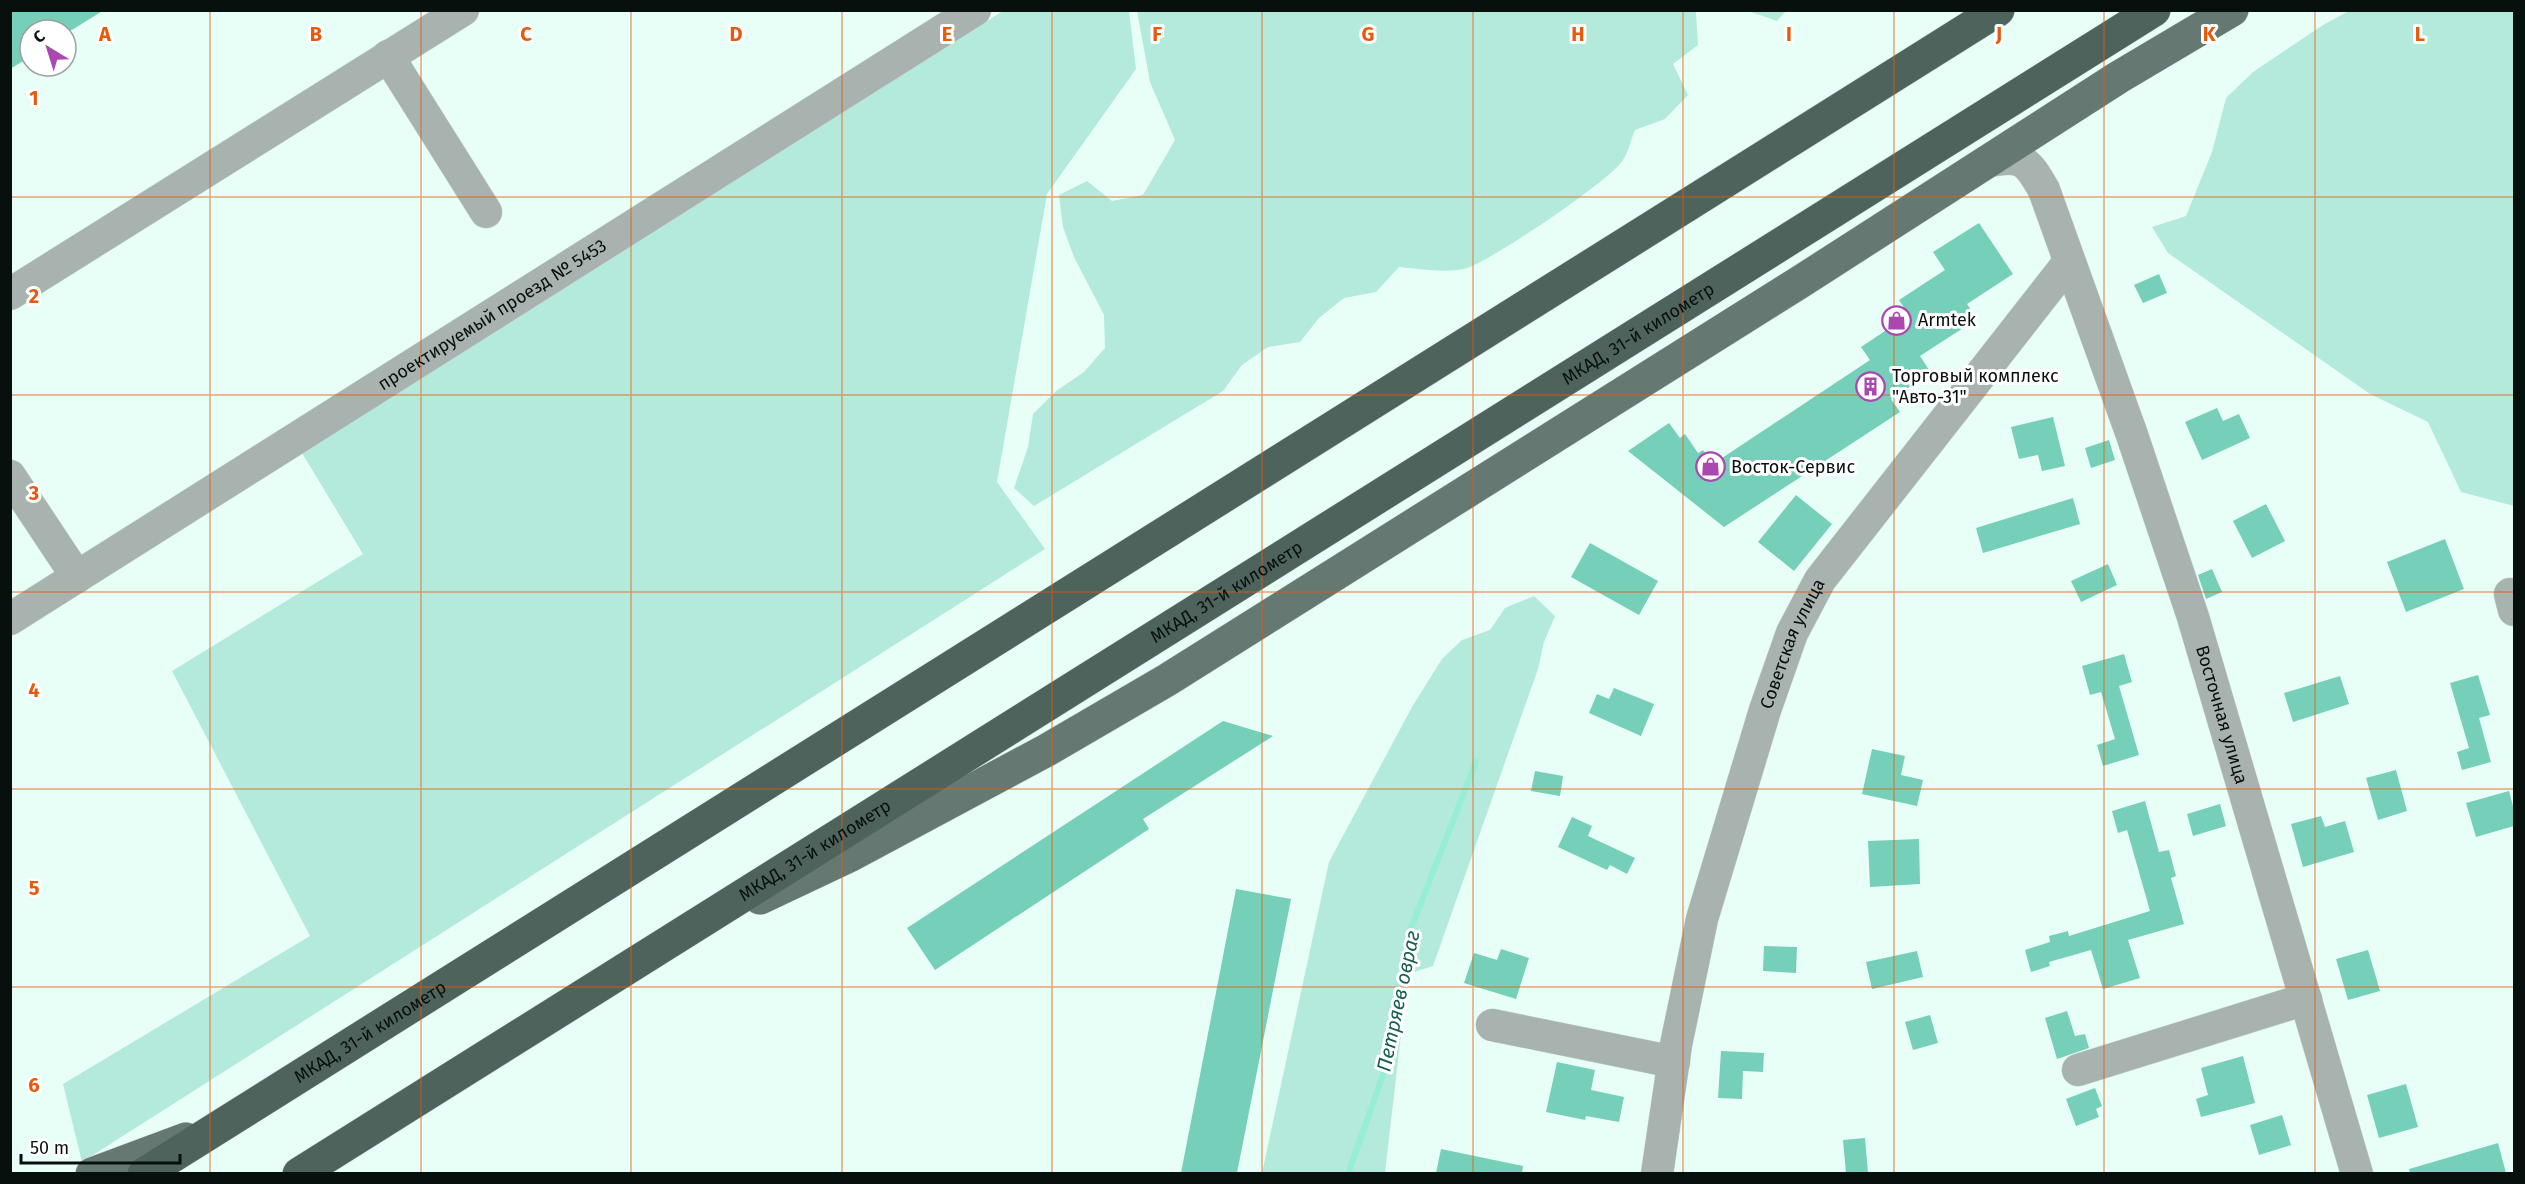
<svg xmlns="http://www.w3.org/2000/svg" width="2525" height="1184" font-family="'Fira Sans',sans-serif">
	<rect width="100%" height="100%" fill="#e8fff8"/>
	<path fill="#b4eadb" d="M1694 10 1696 13 1698 45 1673 64 1688 95 1665 119 1635 130C1631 139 1629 151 1623 160 1611 180 1487 264 1464 269 1443 273 1420 269 1399 267L1376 292 1344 298 1319 318 1300 342 1268 347 1242 365 1223 391 1034 506 1014 488 1028 447 1033 414 1056 391 1084 372 1105 348 1104 315 1074 257 1063 227 1059 195 1087 181 1112 201 1143 195 1175 140 1150 82 1137 11Z
		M1003 11H1129L1136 69 1047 194 997 482 1045 549 82 1162 63 1084 310 936 172 671 363 554 302 453Z
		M1748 11H1786L1777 21Z
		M2349 11H2514V506L2461 492 2428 422 2370 394 2168 253 2152 227 2186 216 2212 152 2226 98 2253 72 2323 25Z
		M1534 596 1555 616 1544 642 1538 669 1433 966 1408 974 1385 1173H1262L1329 862 1412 707 1442 659 1462 640 1490 630 1505 608Z"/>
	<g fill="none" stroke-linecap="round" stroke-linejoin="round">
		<path stroke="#95eed6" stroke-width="6" d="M1348 1174 1384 1072 1408 936 1476 762"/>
	</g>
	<path fill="#76cfb8" d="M10 10H104L72 30H30V57L10 69Z
		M1979 223 2013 274 1967 304 1977 319 1920 356 1931 373 1891 399 1900 412 1724 527 1628 451 1669 423 1680 438 1685 434 1698 453 1703 450 1713 464 1870 360 1861 347 1909 315 1899 300 1945 270 1933 252Z
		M2159 274 2167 293 2143 303 2134 285Z
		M2217 408 2223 421 2239 414 2250 438 2202 460 2185 422Z
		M2053 417 2065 466 2042 471 2038 455 2019 459 2011 427Z
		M2109 440 2115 460 2091 468 2085 448Z
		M1796 495 1832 524 1794 571 1758 542Z
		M2073 498 2080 524 1983 553 1976 528Z
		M2266 504 2285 541 2252 558 2233 521Z
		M2445 539 2464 589 2406 612 2387 562Z
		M1590 543 1658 581 1639 615 1571 577Z
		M2108 564 2117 585 2081 602 2071 581Z
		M2212 569 2222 592 2206 599 2198 575Z
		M2124 654 2132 682 2119 686 2139 755 2103 766 2097 745 2115 739 2101 692 2090 695 2082 666Z
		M2478 675 2490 715 2479 718 2491 762 2462 770 2457 752 2469 748 2450 683Z
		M2340 676 2349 704 2293 722 2284 693Z
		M1614 688 1654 704 1641 736 1589 713 1597 694 1609 699Z
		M1223 721 1273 736 1143 819 1149 829 935 970 907 928Z
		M1872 749 1905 756 1901 775 1923 780 1917 806 1862 794Z
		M2396 770 2407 811 2378 820 2366 778Z
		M1535 771 1563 776 1560 796 1531 791Z
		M2509 791 2514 810V826L2476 837 2466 803Z
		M2145 801 2159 852 2169 850 2176 876 2171 878 2184 924 2128 940 2140 978 2103 989 2091 950 2049 962 2050 966 2031 972 2025 950 2050 942 2049 936 2068 931 2069 936 2150 911 2127 830 2118 833 2112 811Z
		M2220 804 2226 826 2193 836 2187 814Z
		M2321 816 2325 827 2345 821 2354 852 2303 867 2291 824Z
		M1572 817 1592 826 1588 836 1635 858 1627 874 1610 865 1607 870 1558 847Z
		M1919 839 1920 884 1870 887 1868 841Z
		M1236 889 1291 899 1237 1173H1181Z
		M1764 946 1797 947 1796 973 1763 971Z
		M1501 949 1529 958 1516 999 1464 983 1474 953 1497 960Z
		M2368 950 2380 991 2348 1000 2336 959Z
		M1917 951 1923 977 1872 989 1866 962Z
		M2067 1011 2075 1036 2085 1034 2089 1048 2057 1059 2045 1018Z
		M1930 1015 1938 1043 1913 1050 1905 1022Z
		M1721 1051 1764 1053 1763 1072 1743 1071 1742 1099 1718 1098Z
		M2243 1056 2255 1103 2201 1117 2196 1099 2208 1095 2201 1068Z
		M1557 1062 1595 1070 1591 1090 1624 1097 1619 1122 1586 1116 1585 1120 1546 1112Z
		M2406 1084 2418 1127 2379 1138 2367 1095Z
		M2095 1088 2102 1106 2096 1109 2099 1117 2076 1126 2066 1099Z
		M2282 1115 2291 1145 2259 1155 2250 1125Z
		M1865 1138 1868 1173H1846L1843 1140Z
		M2498 1143 2506 1173H2410L2409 1169Z
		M1441 1149 1523 1166 1522 1173H1436Z"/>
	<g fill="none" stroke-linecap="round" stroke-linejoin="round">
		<defs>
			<g id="minor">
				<path d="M388 56 486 212"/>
				<path id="s1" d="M1986 162C2022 154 2027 160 2044 190L2132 435 2193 617 2357 1174"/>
				<path d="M10 294 463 10"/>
				<path d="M10 476 77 577"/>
				<path d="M2510 594 2514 610"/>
				<path id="s2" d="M10 619 975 10"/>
				<path d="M1492 1025 1674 1062"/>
				<path d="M2078 1070 2306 999"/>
				<path id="s3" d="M1657 1174 1676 1045 1702 919 1765 710 1792 633 1820 580 2069 262"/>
			</g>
			<path id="major" d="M760 898 851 855 1047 750 1167 680 1800 282 2119 77 2232 10
				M92 1174 186 1139"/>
			<g id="highway">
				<path id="s4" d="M144 1174 1998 10"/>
				<path id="s5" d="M299 1174 2154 10"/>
			</g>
		</defs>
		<use href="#minor" stroke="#c4d9d3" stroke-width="33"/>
		<use href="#major" stroke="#c4d9d3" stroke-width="34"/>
		<use href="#highway" stroke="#c4d9d3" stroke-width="34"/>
		<use href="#minor" stroke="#a8b2af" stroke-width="32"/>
		<use href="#major" stroke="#667872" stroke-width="33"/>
		<use href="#highway" stroke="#4f635d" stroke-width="33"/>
	</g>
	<path fill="none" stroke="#e8590c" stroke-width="1.5" stroke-opacity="0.55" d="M210 10V1174M421 10V1174M631 10V1174M842 10V1174M1052 10V1174M1262 10V1174M1473 10V1174M1683 10V1174M1894 10V1174M2104 10V1174M2315 10V1174M10 197H2514M10 395H2514M10 592H2514M10 789H2514M10 987H2514"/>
	<defs>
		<symbol id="shop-ring" viewBox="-11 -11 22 22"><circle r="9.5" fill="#fff" stroke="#aa48af" stroke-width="1.5"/><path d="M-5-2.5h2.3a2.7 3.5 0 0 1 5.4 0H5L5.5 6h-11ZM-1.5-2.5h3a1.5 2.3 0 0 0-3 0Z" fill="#aa48af"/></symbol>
		<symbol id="building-ring" viewBox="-11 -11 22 22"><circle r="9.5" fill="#fff" stroke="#aa48af" stroke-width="1.5"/><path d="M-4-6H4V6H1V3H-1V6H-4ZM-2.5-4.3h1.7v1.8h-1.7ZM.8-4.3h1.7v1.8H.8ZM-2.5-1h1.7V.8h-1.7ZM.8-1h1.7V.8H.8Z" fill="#aa48af"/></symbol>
	</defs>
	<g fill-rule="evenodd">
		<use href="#shop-ring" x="1880" y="304" width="33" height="33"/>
		<use href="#building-ring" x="1854" y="370" width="33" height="33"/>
		<use href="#shop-ring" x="1694" y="450" width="33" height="33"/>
	</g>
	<g text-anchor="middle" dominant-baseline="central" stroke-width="6" stroke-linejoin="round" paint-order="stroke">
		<g font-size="18" fill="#08100e" stroke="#fff">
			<text stroke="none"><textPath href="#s2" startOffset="570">проектируемый проезд № 5453</textPath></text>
			<text stroke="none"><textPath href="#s5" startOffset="1581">МКАД, 31-й километр</textPath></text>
			<text stroke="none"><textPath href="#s5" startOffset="1095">МКАД, 31-й километр</textPath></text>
			<text stroke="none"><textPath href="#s3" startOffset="549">Советская улица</textPath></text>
			<text stroke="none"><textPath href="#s1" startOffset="627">Восточная улица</textPath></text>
			<text stroke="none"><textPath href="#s5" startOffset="609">МКАД, 31-й километр</textPath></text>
			<text stroke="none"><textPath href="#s4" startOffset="267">МКАД, 31-й километр</textPath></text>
		</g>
		<g font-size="18" fill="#08100e" stroke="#fff" text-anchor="start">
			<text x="1918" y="320">Armtek</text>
			<text x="1892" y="376">Торговый комплекс<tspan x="1892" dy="21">"Авто-31"</tspan></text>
			<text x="1731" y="467">Восток-Сервис</text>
		</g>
		<g font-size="20" font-style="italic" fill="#165e4f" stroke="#fff">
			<text transform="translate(1398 1001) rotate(-78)">Петряев овраг</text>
		</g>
	</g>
	<g font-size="20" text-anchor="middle" font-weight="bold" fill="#e8590c" stroke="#fff" stroke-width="6" stroke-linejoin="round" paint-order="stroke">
		<text x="105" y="41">A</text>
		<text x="316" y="41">B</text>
		<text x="526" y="41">C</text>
		<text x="736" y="41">D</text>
		<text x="947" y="41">E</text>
		<text x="1157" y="41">F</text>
		<text x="1368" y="41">G</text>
		<text x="1578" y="41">H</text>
		<text x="1789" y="41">I</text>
		<text x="1999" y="41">J</text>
		<text x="2209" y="41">K</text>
		<text x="2420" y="41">L</text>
		<text x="34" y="105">1</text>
		<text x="34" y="303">2</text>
		<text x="34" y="500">3</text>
		<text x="34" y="697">4</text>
		<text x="34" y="895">5</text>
		<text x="34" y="1092">6</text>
	</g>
	<rect width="2525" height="1184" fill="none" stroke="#08100e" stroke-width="24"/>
	<g transform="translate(48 48) rotate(322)"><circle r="28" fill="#ffffff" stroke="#9c9f9f" stroke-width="1.5"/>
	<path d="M0-4.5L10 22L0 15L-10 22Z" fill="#aa48af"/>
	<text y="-9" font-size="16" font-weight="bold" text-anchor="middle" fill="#08100e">С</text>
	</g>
	<path d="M21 1154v9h159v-9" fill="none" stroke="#08100e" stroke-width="3"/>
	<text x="30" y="1154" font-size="18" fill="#08100e" stroke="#ffffff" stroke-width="4.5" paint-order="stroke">50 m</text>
</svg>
